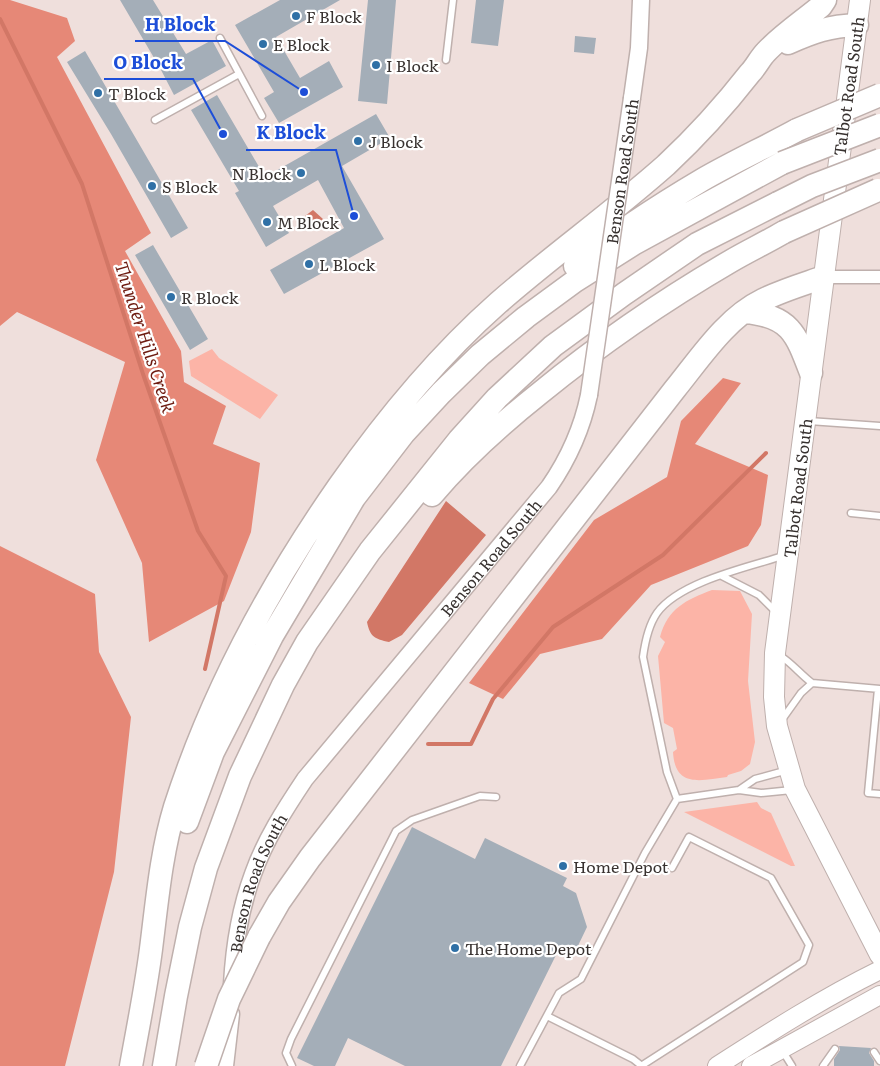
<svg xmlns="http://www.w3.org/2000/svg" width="880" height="1066" font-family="Literata,serif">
	<rect width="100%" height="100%" fill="#efdfdc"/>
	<path fill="#fcb4a7" d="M212 349 219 358 278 395 260 419 191 376 189 361Z
		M712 590 740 591 752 614 748 681 755 742 750 764 741 771 728 775 727 777C702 780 675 789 673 752L677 749 673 728 664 723 658 656 665 642 660 637C668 608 686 600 712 590Z
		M757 802 761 808 771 813 795 866H791L684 812Z"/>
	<path fill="#e68877" d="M0 0H10L67 18 75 41 57 57 151 233 125 251 181 351 184 382 226 406 213 444 260 463 251 532 224 601 149 642 142 563 96 460 125 362 17 312 0 326Z
		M723 378 741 383 695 444 768 475 761 525 748 546 651 585 602 639 540 654 503 699 469 683 594 520 667 477 681 421Z
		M0 546 95 594 99 652 131 717 114 872 65 1066H0Z"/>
	<path fill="#d27766" d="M313 210 323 219 319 223 307 220 305 216Z
		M446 501 486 535 402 635 389 642C375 639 370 637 367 622Z"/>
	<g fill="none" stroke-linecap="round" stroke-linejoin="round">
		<path stroke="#d27766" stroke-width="4" d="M0 19 82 184 143 374 198 531 226 576 205 669
			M428 744H471L493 699 553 627 663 555 766 453"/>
	</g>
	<path fill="#a4aeb8" d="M120 0H153L186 54 212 40 226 66 174 95 160 68Z
		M280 0H340L276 37 300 78 329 61 343 87 279 123 264 98 274 92 235 25Z
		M368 0H396L387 104 358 101Z
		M476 0H504L498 46 471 43Z
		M575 36 596 38 594 54 574 52Z
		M85 51 188 228 171 238 111 134 67 62Z
		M217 95 265 177 376 114 390 138 342 166 384 239 284 294 270 270 344 228 318 180 273 206 289 233 266 247 235 193 239 191 191 110Z
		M153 245 208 339 190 350 135 255Z
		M412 827 475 859 485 838 567 878 563 886 576 893 587 927 575 952 561 945 501 1066H405L348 1038 335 1066H314L297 1058Z
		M839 1046 871 1048 869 1053 874 1061V1066H834V1059L840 1050Z"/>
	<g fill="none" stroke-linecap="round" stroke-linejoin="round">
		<defs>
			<path id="service" d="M220 38 262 116
				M446 60 453 0
				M155 120 239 74
				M809 421 880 426
				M851 513 880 516
				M722 576 759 595 776 612
				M779 655C792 663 800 674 812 683L801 693 781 721
				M812 683 880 689
				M878 689 868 793 880 794
				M739 790 755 779 788 770
				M677 799 739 790 761 793 792 790
				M547 1016 633 1059 642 1066
				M782 1050 792 1066
				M874 1052 880 1061
				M292 1066 286 1053 291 1039 396 831 412 820 480 796 496 797
				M520 1066 559 993 581 979 645 853 677 799 667 772 643 657C645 642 648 626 657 613 679 582 748 567 783 556
				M641 1066 803 962 809 945 771 878 689 837 672 868
				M823 1066 835 1049"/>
			<path id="minor" d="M824 277H880"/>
			<g id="tertiary">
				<path d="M632 98 639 48 641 0"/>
				<path id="s1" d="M232 984C234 948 240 909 253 874 265 840 285 809 305 779L549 487C569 458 582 429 589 395"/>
				<path d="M225 1066 231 1014"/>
			</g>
			<path id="secondary" d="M717 1066C770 1032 823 998 880 970
				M751 1066 880 995"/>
			<path id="primary" d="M860 0 775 653 774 697 777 726 795 789 880 955"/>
			<path id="motorway" d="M788 43C813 32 829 26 857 25
				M575 266C615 234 658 206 702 180 733 162 766 147 797 130
				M745 312C790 316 796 333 811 373
				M432 495C464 457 501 424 540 393 600 344 664 300 731 261 748 251 767 242 784 232
				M187 822 213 752 272 636 354 498 404 433 441 393 480 355 526 317 575 281 635 243 782 163
				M259 937 279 902 310 858 675 389C701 357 726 318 763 300 783 290 804 284 824 277
				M131 1066C138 1027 146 988 151 949 157 902 161 853 175 807 212 692 270 585 339 486 386 419 437 357 498 303 553 255 612 213 666 165 696 137 725 105 750 73 756 67 760 58 766 52 782 35 803 21 821 6L825 0
				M164 1066 176 996 190 927 206 868 240 776 283 685 307 642 370 551 459 440 497 398 553 346 624 294 697 244 778 203"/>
		</defs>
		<use href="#service" stroke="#bfb0ad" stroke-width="9"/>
		<use href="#minor" stroke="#bfb0ad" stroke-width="15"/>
		<use href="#tertiary" stroke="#bfb0ad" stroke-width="19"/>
		<use href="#secondary" stroke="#bfb0ad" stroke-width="20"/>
		<use href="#primary" stroke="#bfb0ad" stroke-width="22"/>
		<use href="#motorway" stroke="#bfb0ad" stroke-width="25"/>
		<use href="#service" stroke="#fff" stroke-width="6"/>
		<use href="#minor" stroke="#fff" stroke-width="12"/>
		<use href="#tertiary" stroke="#fff" stroke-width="16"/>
		<use href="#secondary" stroke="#fff" stroke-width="18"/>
		<use href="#primary" stroke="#fff" stroke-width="20"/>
		<use href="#motorway" stroke="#fff" stroke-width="22"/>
		<defs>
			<g id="tertiary-bridge">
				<path id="s2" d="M589 395 632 98"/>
			</g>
			<path id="motorway-bridge" d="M797 130 880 95
				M782 163 880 125
				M778 203 812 186 880 160
				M784 232 878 190
				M206 1066 229 999 259 937"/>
		</defs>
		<use href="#tertiary-bridge" stroke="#bfb0ad" stroke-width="19" stroke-linecap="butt"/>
		<use href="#motorway-bridge" stroke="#bfb0ad" stroke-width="25" stroke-linecap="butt"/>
		<use href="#tertiary-bridge" stroke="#fff" stroke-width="16"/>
		<use href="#motorway-bridge" stroke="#fff" stroke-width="22"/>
	</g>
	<g fill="#2f70a6" stroke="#fff" stroke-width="2">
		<circle cx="296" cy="16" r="5"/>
		<circle cx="263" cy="44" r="5"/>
		<circle cx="376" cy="65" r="5"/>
		<circle cx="98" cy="93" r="5"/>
		<circle cx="358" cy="141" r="5"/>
		<circle cx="301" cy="173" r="5"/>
		<circle cx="152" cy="186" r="5"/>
		<circle cx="267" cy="222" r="5"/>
		<circle cx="309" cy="264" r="5"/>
		<circle cx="171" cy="297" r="5"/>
		<circle cx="563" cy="866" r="5"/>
		<circle cx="455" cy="948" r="5"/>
	</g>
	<g text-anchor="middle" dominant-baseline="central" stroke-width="4.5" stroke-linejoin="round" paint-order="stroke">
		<g font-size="16" fill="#383230" stroke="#fff" text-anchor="start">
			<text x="306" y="16">F Block</text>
			<text x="273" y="44">E Block</text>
			<text x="386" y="65">I Block</text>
			<text x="108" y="93">T Block</text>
			<text x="368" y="141">J Block</text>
			<text x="291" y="173" text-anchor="end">N Block</text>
			<text x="162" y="186">S Block</text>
			<text x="277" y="222">M Block</text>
			<text x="319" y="264">L Block</text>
			<text x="181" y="297">R Block</text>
			<text x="573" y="866">Home Depot</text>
			<text x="465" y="948">The Home Depot</text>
		</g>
		<g font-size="16" fill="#383230" stroke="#fff">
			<text transform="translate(848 86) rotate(-82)">Talbot Road South</text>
			<text stroke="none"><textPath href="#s2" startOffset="226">Benson Road South</textPath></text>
			<text transform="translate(797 488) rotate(-83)">Talbot Road South</text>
			<text stroke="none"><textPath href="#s1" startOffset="510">Benson Road South</textPath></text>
			<text stroke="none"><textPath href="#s1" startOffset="105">Benson Road South</textPath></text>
		</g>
		<g font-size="18" font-style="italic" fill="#6e1b10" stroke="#fff">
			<text transform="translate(146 337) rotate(72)">Thunder Hills Creek</text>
		</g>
	</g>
	<path fill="none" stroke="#1d4ed8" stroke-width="2" d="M304 92L225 41H135M223 134L193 79H104M354 216L336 150H246"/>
	<g fill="#1d4ed8" stroke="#fff" stroke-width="2">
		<circle cx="304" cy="92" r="5"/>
		<circle cx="223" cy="134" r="5"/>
		<circle cx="354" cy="216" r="5"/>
	</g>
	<g font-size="18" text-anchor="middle" font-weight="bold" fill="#1d4ed8" stroke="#fff" stroke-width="4.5" stroke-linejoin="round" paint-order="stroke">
		<text x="180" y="31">H Block</text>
		<text x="148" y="69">O Block</text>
		<text x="291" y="139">K Block</text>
	</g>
</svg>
